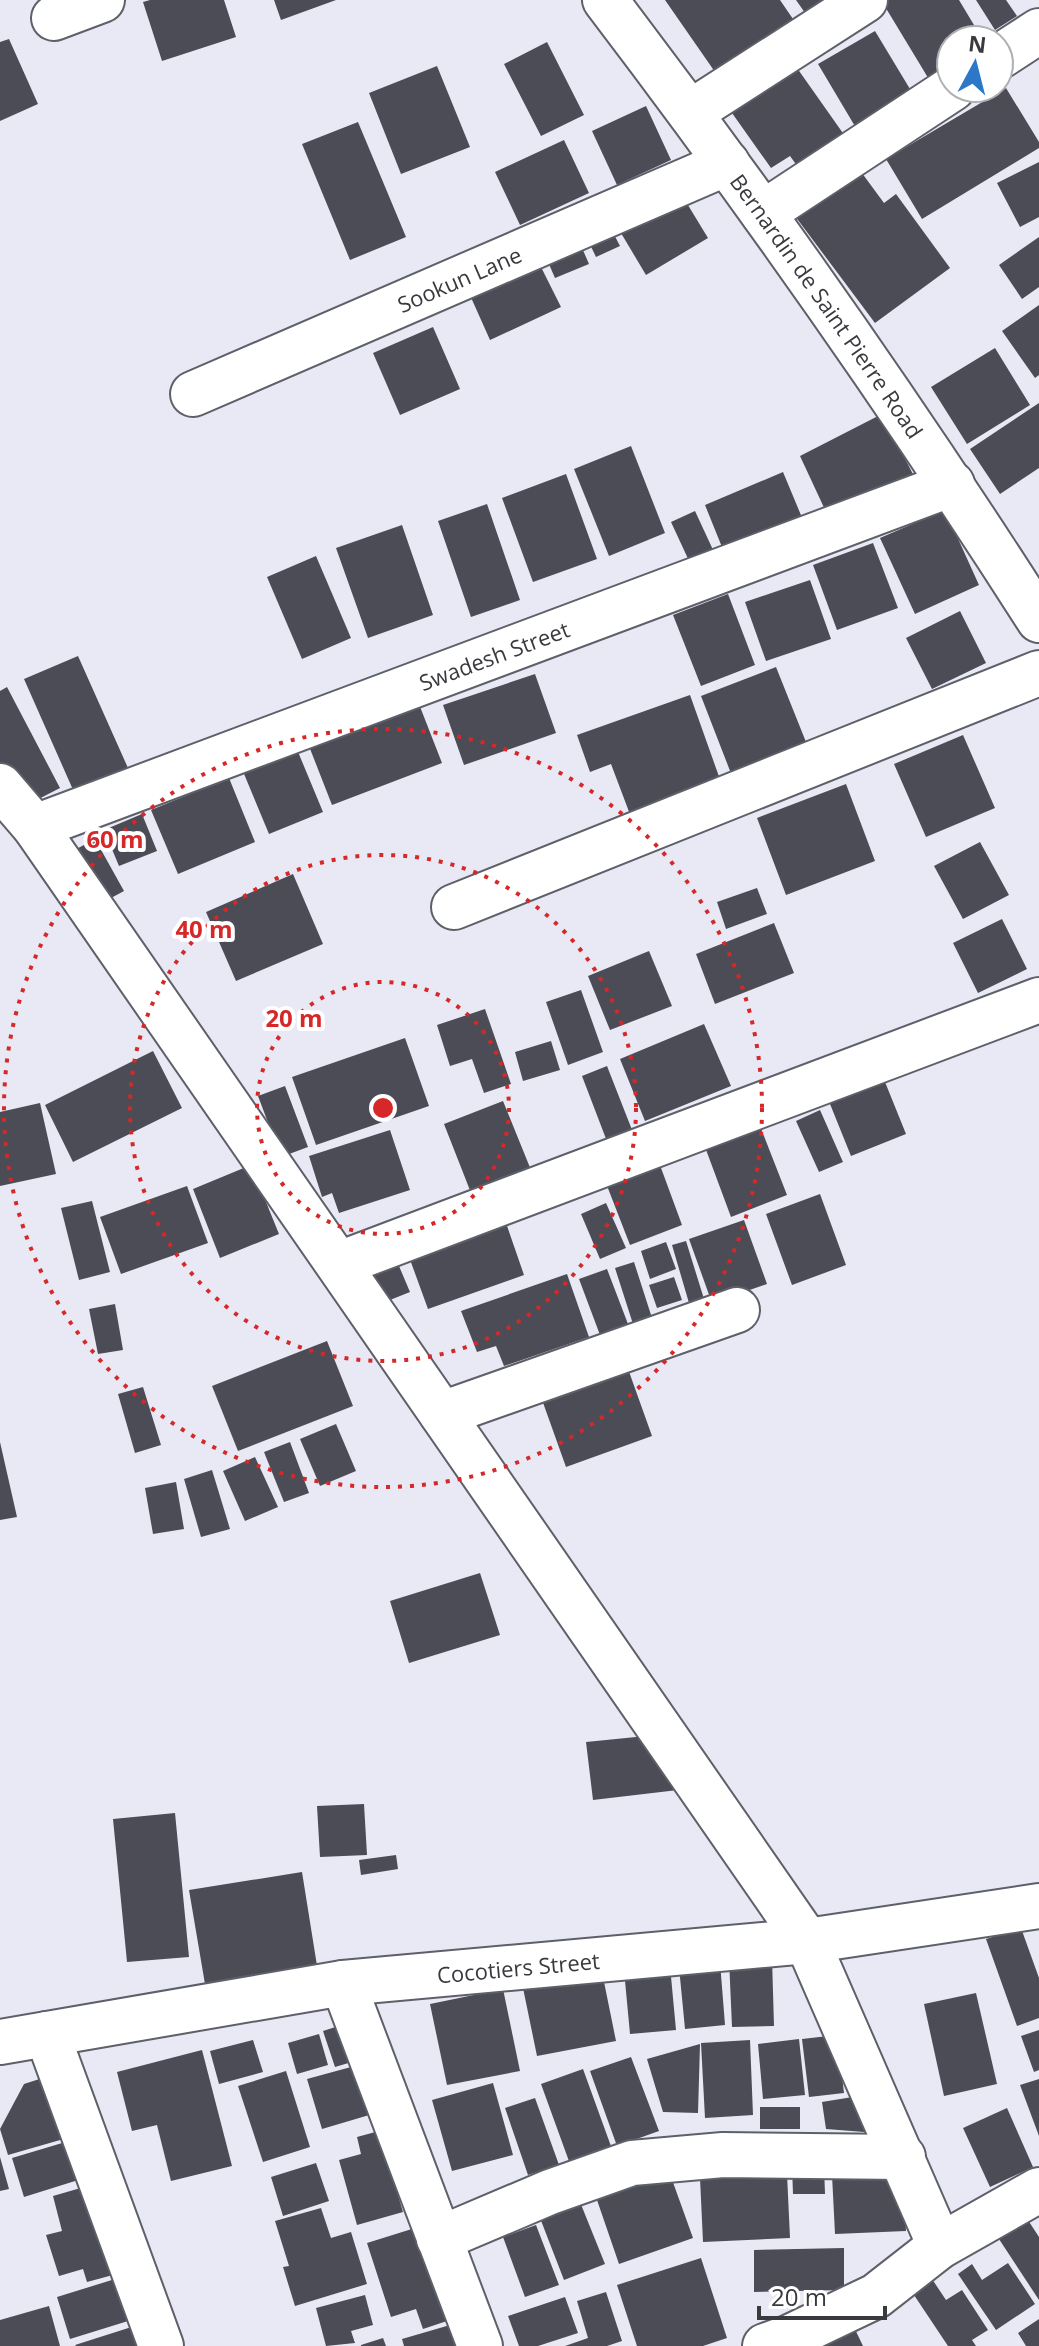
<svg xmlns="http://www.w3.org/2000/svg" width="1039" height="2346" font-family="'Open Sans',sans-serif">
	<rect width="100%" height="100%" fill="#e8e9f4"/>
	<path fill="#4b4c55" d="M150 0H224L236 37 162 61 143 2Z
		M274 0H336L281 20Z
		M665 0H780L793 19 715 72Z
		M796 0H840L810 20Z
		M881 0H959L983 40H951V69L930 81Z
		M976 0H1006L1017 16 995 30Z
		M875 31 916 99 859 133 818 64Z
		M9 39 38 104 0 121V42Z
		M547 42 584 115 541 136 504 64Z
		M437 66 470 147 401 174 369 93Z
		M797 68 852 146 806 178 790 156 771 168 732 113Z
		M1006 88 1039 142V148L922 219 886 159Z
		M646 106 671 160 617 185 592 131Z
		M358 122 406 237 350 260 302 144Z
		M564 140 589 193 520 225 495 172Z
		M1039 162V217L1020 227 997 183Z
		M856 165 884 203 896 194 950 268 875 323 792 212Z
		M680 192 708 238 646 275 618 228Z
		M608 223 620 246 596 257 585 234Z
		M1039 237V287L1022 299 999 265Z
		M579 241 589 264 555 278 545 255Z
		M538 261 561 307 490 340 469 293Z
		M1039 305V375L1035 378 1002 331Z
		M433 327 460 389 400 415 373 353Z
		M995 348 1030 405 967 444 931 387Z
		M1039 403V468L1000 494 970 449Z
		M882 414 917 482 827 514 800 456Z
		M631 446 665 533 609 556 574 469Z
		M783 472 803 520 724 552 705 505Z
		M566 474 597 559 533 582 502 498Z
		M487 504 520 600 471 617 438 521Z
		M945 510 979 585 915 614 880 538Z
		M695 511 714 552 690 563 671 522Z
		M402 525 433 615 368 638 336 548Z
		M873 543 898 608 837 630 813 565Z
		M316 556 351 638 302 659 267 577Z
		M810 580 831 639 766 661 745 602Z
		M728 594 755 665 701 686 673 615Z
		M960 611 986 663 932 689 906 638Z
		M78 656 128 768 74 792 24 679Z
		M776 667 808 747 732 776 701 696Z
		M535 674 556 733 464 765 443 705Z
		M7 687 60 788 23 807 0 765V691Z
		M690 695 722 785 631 817 611 764 590 772 577 735Z
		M417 699 442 763 332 805 307 741Z
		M963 735 995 808 926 837 894 764Z
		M296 747 323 812 269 834 242 769Z
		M229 778 255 842 178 874 151 810Z
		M846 784 875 861 786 895 757 818Z
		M142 814 157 851 119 866 104 830Z
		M95 839 124 891 98 905 69 853Z
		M980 842 1009 895 963 919 934 866Z
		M293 874 323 944 236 981 206 912Z
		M757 888 767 914 726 929 717 902Z
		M1002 919 1027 969 978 993 953 943Z
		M774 923 794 973 715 1004 696 954Z
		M649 951 672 1006 610 1030 588 976Z
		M581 990 603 1052 568 1065 546 1002Z
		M485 1009 511 1084 484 1093 472 1059 450 1066 437 1025Z
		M704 1024 731 1086 645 1121 620 1059Z
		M405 1038 429 1106 316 1145 292 1077Z
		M551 1041 560 1070 523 1081 515 1052Z
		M153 1051 182 1108 73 1162 45 1105Z
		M607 1066 634 1135 608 1144 582 1076Z
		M883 1077 906 1134 851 1156 828 1099Z
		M285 1086 308 1147 281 1157 258 1096Z
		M503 1101 533 1175 473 1198 444 1124Z
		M40 1103 56 1174 0 1186V1112Z
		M820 1110 843 1162 819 1172 796 1121Z
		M760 1126 787 1195 731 1217 705 1147Z
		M390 1130 410 1190 339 1213 332 1193 322 1197 309 1156Z
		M657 1157 682 1225 630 1245 604 1178Z
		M251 1165 279 1234 220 1258 193 1189Z
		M187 1186 208 1243 121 1274 100 1217Z
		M820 1194 846 1265 792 1285 766 1214Z
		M92 1201 110 1272 79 1280 61 1208Z
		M606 1203 626 1248 600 1259 581 1214Z
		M505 1220 524 1275 428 1309 408 1254Z
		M744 1220 767 1284 712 1303 689 1239Z
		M686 1241 704 1299 689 1303 672 1245Z
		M666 1242 676 1269 650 1279 641 1251Z
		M396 1259 410 1292 385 1302 371 1269Z
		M634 1262 652 1318 633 1324 615 1268Z
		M607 1269 628 1324 600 1335 579 1279Z
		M567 1274 589 1337 504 1366 496 1346 477 1352 461 1311Z
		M674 1277 682 1300 657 1308 649 1285Z
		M115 1304 123 1350 98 1354 89 1309Z
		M327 1341 353 1406 238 1451 212 1386Z
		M627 1366 652 1436 566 1467 541 1397Z
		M143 1387 161 1445 135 1453 118 1394Z
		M336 1424 356 1471 320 1486 300 1439Z
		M0 1442 17 1517 0 1520Z
		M290 1442 309 1493 284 1502 264 1452Z
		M255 1457 278 1507 245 1521 223 1471Z
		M212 1470 230 1529 201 1537 184 1479Z
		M176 1482 184 1529 153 1534 145 1488Z
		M480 1573 500 1635 409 1663 390 1601Z
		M646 1736 678 1790 593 1800 586 1742Z
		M364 1804 367 1855 320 1857 317 1806Z
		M175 1813 189 1957 127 1962 113 1819Z
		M396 1855 398 1869 361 1875 359 1860Z
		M302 1872 318 1972 206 1990 189 1890Z
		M1021 1928 1039 1978V2018L1017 2026 986 1939Z
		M772 1958 774 2026 732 2027 729 1959Z
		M720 1962 725 2025 685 2029 679 1967Z
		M670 1966 676 2030 630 2034 624 1970Z
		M602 1972 616 2041 537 2056 523 1988Z
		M503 1989 520 2071 447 2085 430 2004Z
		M976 1993 997 2084 944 2096 924 2004Z
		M351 2022 362 2059 335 2067 323 2031Z
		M1039 2030V2070L1034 2072 1021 2036Z
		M319 2034 328 2065 297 2074 288 2043Z
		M837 2035 844 2093 809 2097 802 2039Z
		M799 2039 805 2095 763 2099 758 2044Z
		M253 2040 263 2072 219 2084 210 2051Z
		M750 2040 753 2115 705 2118 701 2043Z
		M700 2044 698 2113 663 2112 647 2059Z
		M202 2050 232 2166 171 2181 157 2125 132 2131 117 2072Z
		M631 2057 659 2131 617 2146 590 2071Z
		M362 2064 376 2113 322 2129 307 2079Z
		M583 2069 612 2149 570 2164 541 2084Z
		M286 2071 310 2147 263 2162 238 2086Z
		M55 2074 74 2136 8 2155 0 2129 24 2084Z
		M1039 2079V2136L1020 2085Z
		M493 2083 513 2155 452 2171 432 2100Z
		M871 2094 877 2133 826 2129 822 2102Z
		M535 2098 559 2165 528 2175 505 2108Z
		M760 2107H800V2129H760Z
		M1007 2108 1033 2167 990 2187 963 2128Z
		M379 2131 403 2212 357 2225 339 2160 361 2154 357 2137Z
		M79 2138 91 2176 24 2197 12 2158Z
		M0 2157 9 2189 0 2191Z
		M316 2163 329 2201 283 2216 271 2177Z
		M824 2166 825 2194H793L792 2167Z
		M903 2172 906 2231 835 2234 832 2175Z
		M670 2174 693 2238 619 2264 597 2200Z
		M787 2174 790 2238 703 2242 700 2178Z
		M98 2183 124 2272 87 2282 83 2269 59 2276 46 2235 62 2231 53 2196Z
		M580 2202 605 2264 564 2280 540 2218Z
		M321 2208 331 2238 351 2232 367 2284 295 2306 283 2267 289 2266 275 2221Z
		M1026 2217 1039 2237V2300L997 2236Z
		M536 2225 559 2285 525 2297 503 2237Z
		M415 2228 447 2321 423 2329 416 2309 391 2317 367 2243Z
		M844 2248V2290L754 2292V2250Z
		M701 2258 727 2338 703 2346H637L617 2285Z
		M1008 2263 1035 2304 996 2330 958 2274 972 2264 982 2280Z
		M128 2275 141 2317 70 2339 57 2297Z
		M932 2279 946 2300 962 2290 988 2330 972 2340 976 2346H948L912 2292Z
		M606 2292 622 2341 607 2346H565L588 2338 577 2301Z
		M365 2295 373 2325 351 2331 355 2343 326 2346 316 2308Z
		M565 2297 578 2333 538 2346H519L508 2316Z
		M49 2306 60 2346H0V2320Z
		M1039 2319V2346H1026L1018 2333Z
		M851 2321 863 2346H795Z
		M457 2323 464 2346H404L402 2339Z
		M141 2324 148 2346H76L75 2345Z
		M383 2338 386 2346H361V2345Z"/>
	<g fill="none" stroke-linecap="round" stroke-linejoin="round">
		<defs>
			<g id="minor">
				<path d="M54 18 102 0"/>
				<path d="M999 57 1039 31"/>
				<path d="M691 112 865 0"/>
				<path d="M763 213 953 88"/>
				<path id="s1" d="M193 394 727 163"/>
				<path d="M0 786 35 827 807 1941 940 2246"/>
				<path id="s2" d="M35 827 952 484"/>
				<path d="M454 907 1039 673"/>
				<path d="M339 1264 1039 1000"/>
				<path d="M442 1414 737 1310"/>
				<path d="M343 1983 480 2346"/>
				<path d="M47 2034 161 2346"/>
				<path id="s3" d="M0 2042 343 1983 807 1941 1039 1906"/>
				<path d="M439 2239 550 2192 632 2163 723 2155 903 2157"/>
				<path d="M765 2346 790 2337 876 2296 940 2246 1039 2190"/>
			</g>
			<g id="major">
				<path id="s4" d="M605 0C758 201 903 407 1039 620"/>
			</g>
		</defs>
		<use href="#minor" stroke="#5e6069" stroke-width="48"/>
		<use href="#major" stroke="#5e6069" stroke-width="48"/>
		<use href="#minor" stroke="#fff" stroke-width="44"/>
		<use href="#major" stroke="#fff" stroke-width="44"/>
	</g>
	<g fill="none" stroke="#d62828" stroke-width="4" stroke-dasharray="4 8">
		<circle cx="383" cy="1108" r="126"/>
		<circle cx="383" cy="1108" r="253"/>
		<circle cx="383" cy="1108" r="379"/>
	</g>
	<g text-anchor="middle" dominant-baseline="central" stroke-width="8" stroke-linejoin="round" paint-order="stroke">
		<g font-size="22" fill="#393a3e" stroke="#fff">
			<text stroke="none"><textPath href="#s1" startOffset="290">Sookun Lane</textPath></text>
			<text stroke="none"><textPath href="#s4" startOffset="378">Bernardin de Saint Pierre Road</textPath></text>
			<text stroke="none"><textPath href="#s2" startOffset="490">Swadesh Street</textPath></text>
			<text stroke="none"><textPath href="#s3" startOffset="524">Cocotiers Street</textPath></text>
		</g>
	</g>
	<circle cx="383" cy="1108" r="12" fill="#d62828" stroke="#fff" stroke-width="4"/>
	<g font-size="24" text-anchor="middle" font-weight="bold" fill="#d62828" stroke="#fff" stroke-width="8" stroke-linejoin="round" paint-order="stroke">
		<text x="115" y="848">60 m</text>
		<text x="204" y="938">40 m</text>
		<text x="294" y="1027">20 m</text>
	</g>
	<g transform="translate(975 64) rotate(7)"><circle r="38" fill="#ffffff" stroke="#b0b0b2" stroke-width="2"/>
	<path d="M0-6L14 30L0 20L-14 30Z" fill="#2c77c7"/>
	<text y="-12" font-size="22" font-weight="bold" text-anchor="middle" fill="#393a3e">N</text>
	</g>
	<path d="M759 2306v12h126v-12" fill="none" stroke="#393a3e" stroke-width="4"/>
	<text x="771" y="2306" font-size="24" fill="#393a3e" stroke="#ffffff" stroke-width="6" paint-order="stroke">20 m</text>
</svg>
